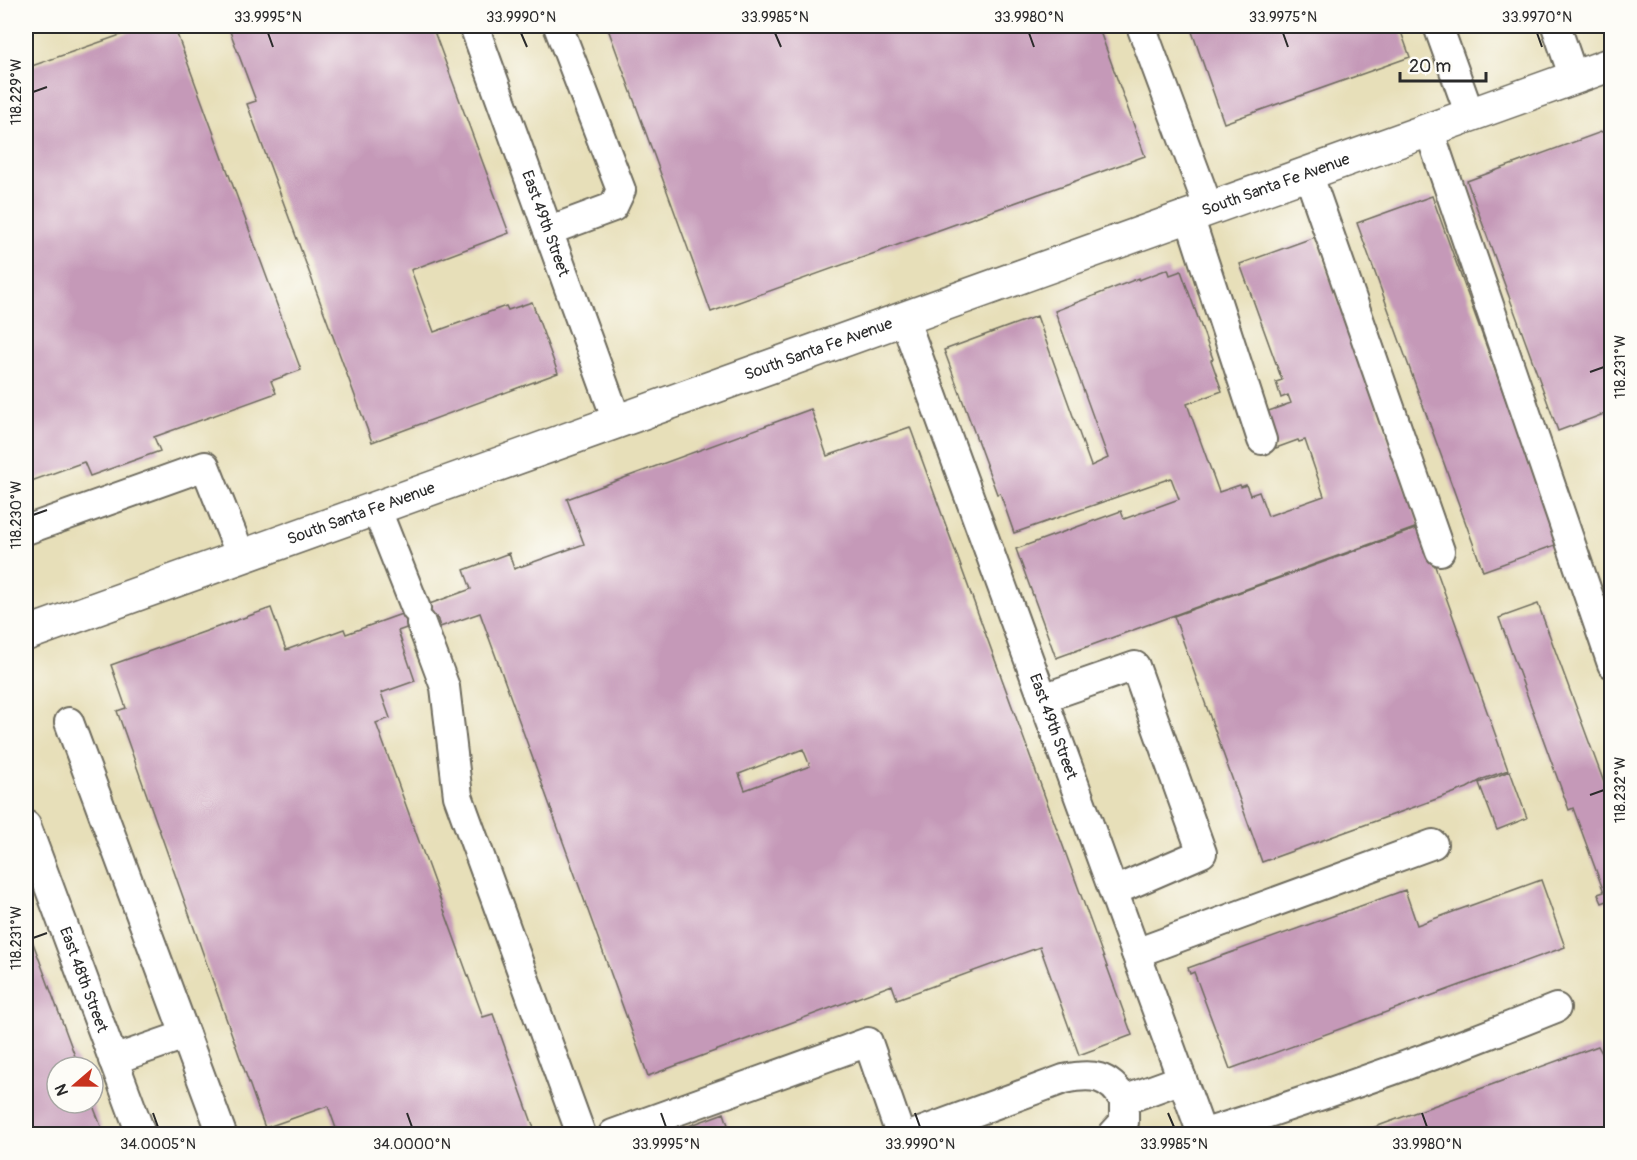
<svg xmlns="http://www.w3.org/2000/svg" width="1637" height="1160" font-family="Pangolin,sans-serif">
	<rect width="100%" height="100%" fill="#fdfcf7"/>
	<filter id="ink" filterUnits="userSpaceOnUse"><feTurbulence type="fractalNoise" baseFrequency=".0167" numOctaves="2"/><feDisplacementMap in="SourceGraphic" scale="12" xChannelSelector="R" yChannelSelector="G"/><feConvolveMatrix kernelMatrix="1 2 1 2 8 2 1 2 1" color-interpolation-filters="sRGB"/></filter>
	<filter id="wash" filterUnits="userSpaceOnUse"><feTurbulence type="fractalNoise" baseFrequency=".008" numOctaves="4" result="noise"/><feDisplacementMap in="SourceGraphic" scale="24" xChannelSelector="R" yChannelSelector="G"/><feGaussianBlur stdDeviation="1.35" result="paint"/><feColorMatrix in="noise" values="0 0 0 0 0 0 0 0 0 0 0 0 0 0 0 0 0 1.4 0 .05"/><feComposite in="paint" operator="in"/></filter>
	<g filter="url(#wash)">
		<rect width="100%" height="100%" fill="#e7dfb9"/>
		<g id="blocks">
			<path fill="#c599b8" fill-rule="evenodd" d="M146 26H174L301 370 271 381 276 393 154 437 160 451 90 476 84 462 26 483V68Z
				M228 26H432L509 233 411 270 434 332 506 306 508 310 532 302 558 373 372 442 247 104 256 101Z
				M607 26H1098L1145 156 711 312Z
				M1190 26H1399L1410 57 1224 123Z
				M1612 128V411L1558 431 1467 181Z
				M1432 196 1558 544 1483 571 1357 223Z
				M1315 237 1420 526 1056 658 1016 549 1121 511 1124 519 1179 499 1171 478 1014 533 1000 493 997 494 944 350 1037 316 1091 466 1108 458 1055 311 1139 278V280L1168 269 1170 275 1181 271 1213 359 1211 360 1222 391 1187 404 1219 492 1240 485 1241 487 1246 485 1250 495 1259 492 1268 516 1324 496 1305 440 1299 442 1298 440 1276 448 1263 413 1291 403 1288 395 1281 398 1276 382 1282 380 1240 264Z
				M811 409 827 456 910 427 1132 1035 1079 1055 1040 947 897 999 892 985 648 1076 480 613 440 627 437 617 398 631 415 681 381 693 390 718 376 723 483 1017 493 1014 536 1134H338L328 1106 265 1128 117 711 126 708 111 665 271 608 286 650 344 629 346 634 471 589 464 570 509 553 514 569 584 544 567 499ZM803 749 810 766 745 790 739 774Z
				M1421 527 1508 770 1483 779 1467 788 1262 862 1174 616Z
				M1538 604 1609 796 1612 794V912L1607 901 1602 903 1598 894 1604 892 1573 808 1569 810 1499 618Z
				M1510 771 1527 818 1497 830 1479 783Z
				M1541 880 1565 947 1230 1069 1194 972 1190 974 1188 968 1405 890 1417 925Z
				M26 924 79 1067H57V1103H92L104 1134H26Z
				M1598 1046 1612 1071V1134H1356Z
				M724 1113 731 1134H667Z"/>
		</g>
	</g>
	<g filter="url(#ink)">
		<use href="#blocks" fill-opacity="0" stroke="#6d6a5d" stroke-width="1.5"/>
		<g fill="none" stroke-linecap="round" stroke-linejoin="round">
			<defs>
				<g id="minor">
					<path id="s1" d="M474 26 617 421"/>
					<path d="M1141 26 1209 209"/>
					<path d="M1438 26 1470 115"/>
					<path d="M1556 26 1574 78"/>
					<path d="M1429 130 1612 664"/>
					<path d="M1308 173 1440 551"/>
					<path d="M1189 216 1262 440"/>
					<path d="M548 231 613 207 621 190 558 26"/>
					<path id="s2" d="M904 318 1202 1134"/>
					<path d="M376 508 416 609"/>
					<path d="M26 530 205 466 241 556"/>
					<path d="M421 623 445 687 458 796 581 1134"/>
					<path d="M1043 698 1135 666 1202 853 1114 891"/>
					<path d="M69 722 222 1134"/>
					<path id="s3" d="M26 825 141 1134"/>
					<path d="M1136 953 1433 844"/>
					<path d="M113 1060 185 1035"/>
					<path d="M613 1134 868 1042 900 1134"/>
					<path d="M915 1134 1064 1079C1092 1073 1109 1075 1124 1100"/>
					<path d="M1113 1134 1124 1122V1100L1182 1079"/>
					<path d="M1202 1134C1322 1097 1439 1055 1556 1008"/>
				</g>
				<g id="major">
					<path id="s4" d="M26 634 1612 64"/>
				</g>
			</defs>
			<use href="#minor" stroke="#6d6a5d" stroke-width="32"/>
			<use href="#major" stroke="#6d6a5d" stroke-width="36"/>
			<use href="#minor" stroke="#fff" stroke-width="28"/>
			<use href="#major" stroke="#fff" stroke-width="33"/>
		</g>
	</g>
	<path fill="none" stroke="#2b2b2b" stroke-width="2" d="M268 33 273 47M521 33 527 47M775 33 781 47M1029 33 1034 47M1283 33 1288 47M1537 33 1542 47M33 92 47 87M1590 372 1604 367M33 515 47 510M1590 795 1604 790M33 938 47 933M153 1113 158 1127M407 1113 412 1127M661 1113 666 1127M915 1113 920 1127M1168 1113 1174 1127M1422 1113 1427 1127"/>
	<g text-anchor="middle" dominant-baseline="central" stroke-width="4.5" stroke-linejoin="round" paint-order="stroke">
		<g font-size="16" fill="#2b2b2b" stroke="#fdfcf7">
			<text stroke="none"><textPath href="#s4" startOffset="1328">South Santa Fe Avenue</textPath></text>
			<text stroke="none"><textPath href="#s1" startOffset="210">East 49th Street</textPath></text>
			<text stroke="none"><textPath href="#s4" startOffset="842">South Santa Fe Avenue</textPath></text>
			<text stroke="none"><textPath href="#s4" startOffset="356">South Santa Fe Avenue</textPath></text>
			<text stroke="none"><textPath href="#s2" startOffset="435">East 49th Street</textPath></text>
			<text stroke="none"><textPath href="#s3" startOffset="165">East 48th Street</textPath></text>
		</g>
	</g>
	<rect width="1637" height="1160" fill="none" stroke="#fdfcf7" stroke-width="66"/>
	<g transform="translate(75 1085) rotate(250)"><circle r="28" fill="#fdfcf7" stroke="#a9a8a5" stroke-width="1.5"/>
	<path d="M0-4.5L10 22L0 15L-10 22Z" fill="#c8321e"/>
	<text y="-9" font-size="16" font-weight="bold" text-anchor="middle" fill="#2b2b2b">N</text>
	</g>
	<path d="M1400 72v9h86v-9" fill="none" stroke="#2b2b2b" stroke-width="3"/>
	<text x="1409" y="72" font-size="18" fill="#2b2b2b" stroke="#fdfcf7" stroke-width="4.5" paint-order="stroke">20 m</text>
	<rect x="33" y="33" width="1571" height="1094" fill="none" stroke="#2b2b2b" stroke-width="2"/>
	<g font-size="15" text-anchor="middle" fill="#2b2b2b">
		<text x="268" y="22">33.9995°N</text>
		<text x="521" y="22">33.9990°N</text>
		<text x="775" y="22">33.9985°N</text>
		<text x="1029" y="22">33.9980°N</text>
		<text x="1283" y="22">33.9975°N</text>
		<text x="1537" y="22">33.9970°N</text>
		<text transform="translate(16 92) rotate(-90)" y="5">118.229°W</text>
		<text transform="translate(1620 367) rotate(-90)" y="5">118.231°W</text>
		<text transform="translate(16 515) rotate(-90)" y="5">118.230°W</text>
		<text transform="translate(1620 790) rotate(-90)" y="5">118.232°W</text>
		<text transform="translate(16 938) rotate(-90)" y="5">118.231°W</text>
		<text x="158" y="1149">34.0005°N</text>
		<text x="412" y="1149">34.0000°N</text>
		<text x="666" y="1149">33.9995°N</text>
		<text x="920" y="1149">33.9990°N</text>
		<text x="1174" y="1149">33.9985°N</text>
		<text x="1427" y="1149">33.9980°N</text>
	</g>
</svg>
